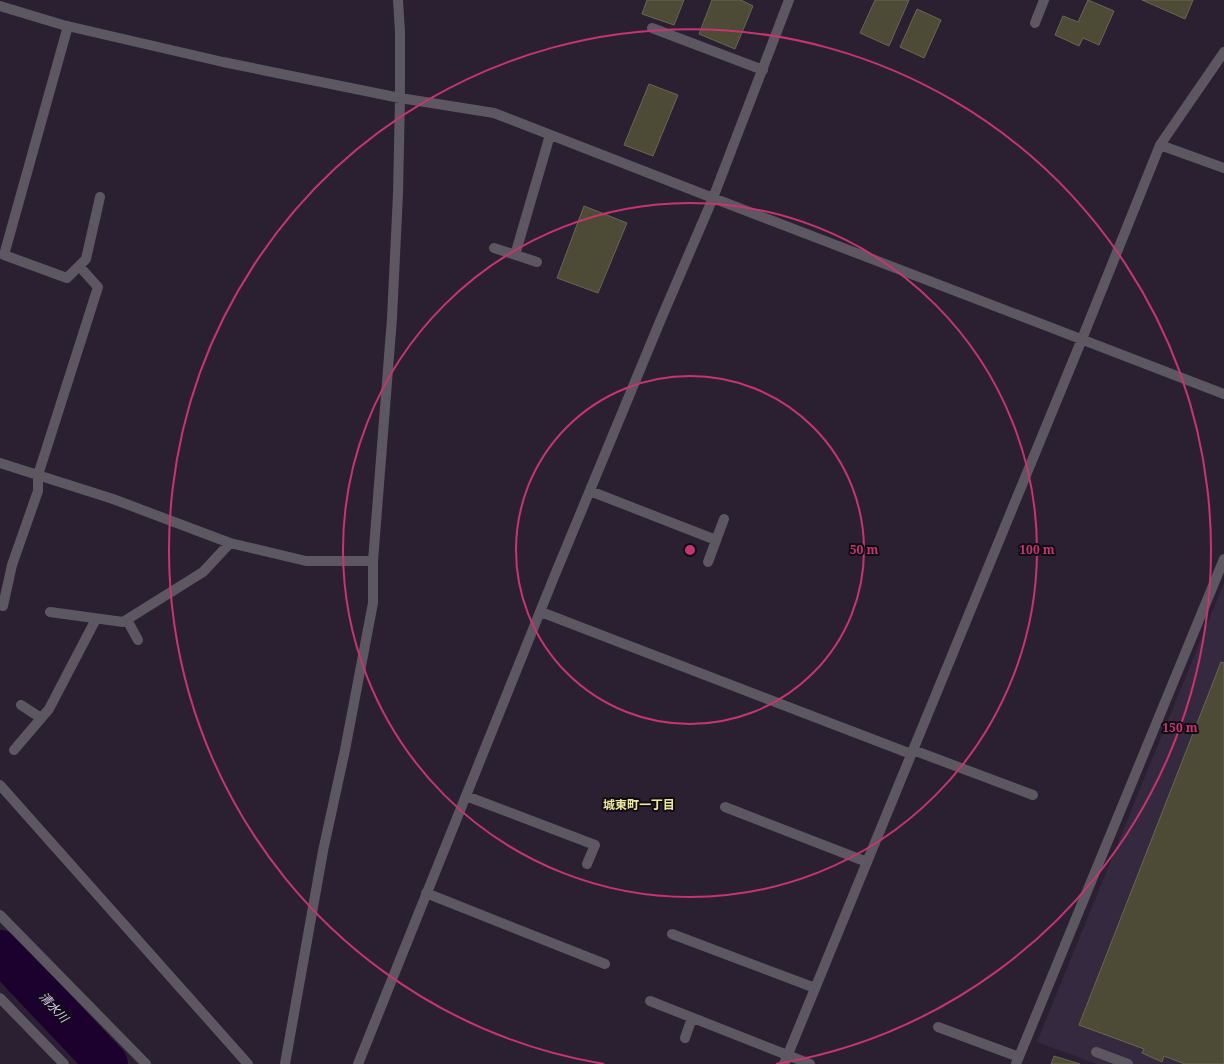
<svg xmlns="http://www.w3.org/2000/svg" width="1224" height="1064" font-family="'Noto Serif','Noto Sans JP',serif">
	<rect width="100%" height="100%" fill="#2a2032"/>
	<path fill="#35293f" d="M1224 583V1064H1097L1037 1042Z"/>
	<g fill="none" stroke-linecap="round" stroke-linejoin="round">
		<path stroke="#1c002e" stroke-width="42" d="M0 951 107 1064"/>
	</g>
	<path fill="#4d4b35" stroke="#696750" d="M647 0H684L674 25 642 14Z
		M712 0H741L753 6 735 49 699 34Z
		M875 0H909L889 46 860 33Z
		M1088 0 1114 11 1099 45 1083 38 1079 46 1055 35 1063 16 1078 22Z
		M1142 0H1193L1185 19Z
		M917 9 941 20 924 58 900 47Z
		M649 84 678 95 653 156 624 145Z
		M584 206 627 223 598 293 557 278Z
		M1221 662 1224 663V1064H1185L1164 1056 1162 1062 1142 1053 1144 1049 1079 1025Z
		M1054 1056 1080 1064H1051Z"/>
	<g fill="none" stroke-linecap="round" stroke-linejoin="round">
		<path stroke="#5c5760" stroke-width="10" d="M0 6 63 25 223 62 400 98 494 113 713 198 1224 394
			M1035 23 1044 0
			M68 26 4 255 67 278 86 259 100 197
			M652 28 763 70
			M1160 145 1224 168
			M494 248 537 262
			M515 255 550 135
			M0 463 113 499 230 543 306 561H373
			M590 491 716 540
			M708 562 724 519
			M3 606 12 565 38 491V475L98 287 79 266
			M50 612 123 622 203 572 230 543
			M541 612 911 754
			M127 620 138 640
			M21 705 41 718
			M14 750 49 709 96 619
			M913 750 1033 795
			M0 785 248 1064
			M466 796 595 845 587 864
			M725 807 867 862
			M426 893 605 964
			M0 915 146 1064
			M672 934 815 988
			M0 998 64 1064
			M650 1001 810 1064
			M938 1027 1019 1057
			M685 1038 692 1018
			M1096 1052 1128 1064
			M285 1064 323 851 345 750 373 603V561L392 318 398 194 400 98V32L398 0
			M358 1064 554 577 661 319 713 198 789 0
			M784 1064 1082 339 1160 145 1224 52
			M1016 1064 1224 559"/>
	</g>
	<g fill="none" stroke="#c6356f" stroke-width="2">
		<circle cx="690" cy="550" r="174"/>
		<circle cx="690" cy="550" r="347"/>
		<path d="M604 1064A521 521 0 1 1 776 1064"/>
	</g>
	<g text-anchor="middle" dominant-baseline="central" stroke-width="4" stroke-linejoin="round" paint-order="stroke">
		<g font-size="12" font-weight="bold" fill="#eee899" stroke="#100c14">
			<text x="639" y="804">城東町一丁目</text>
		</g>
		<g font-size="12" font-style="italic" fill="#e4cafb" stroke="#100c14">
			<text transform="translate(54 1007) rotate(47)">清水川</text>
		</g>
	</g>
	<circle cx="690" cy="550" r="6" fill="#c6356f" stroke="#100c14" stroke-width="2"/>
	<g font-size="12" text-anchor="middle" font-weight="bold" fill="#c6356f" stroke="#100c14" stroke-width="4" stroke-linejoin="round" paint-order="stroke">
		<text x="864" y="554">50 m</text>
		<text x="1037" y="554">100 m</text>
		<text x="1180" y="732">150 m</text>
	</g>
</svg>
